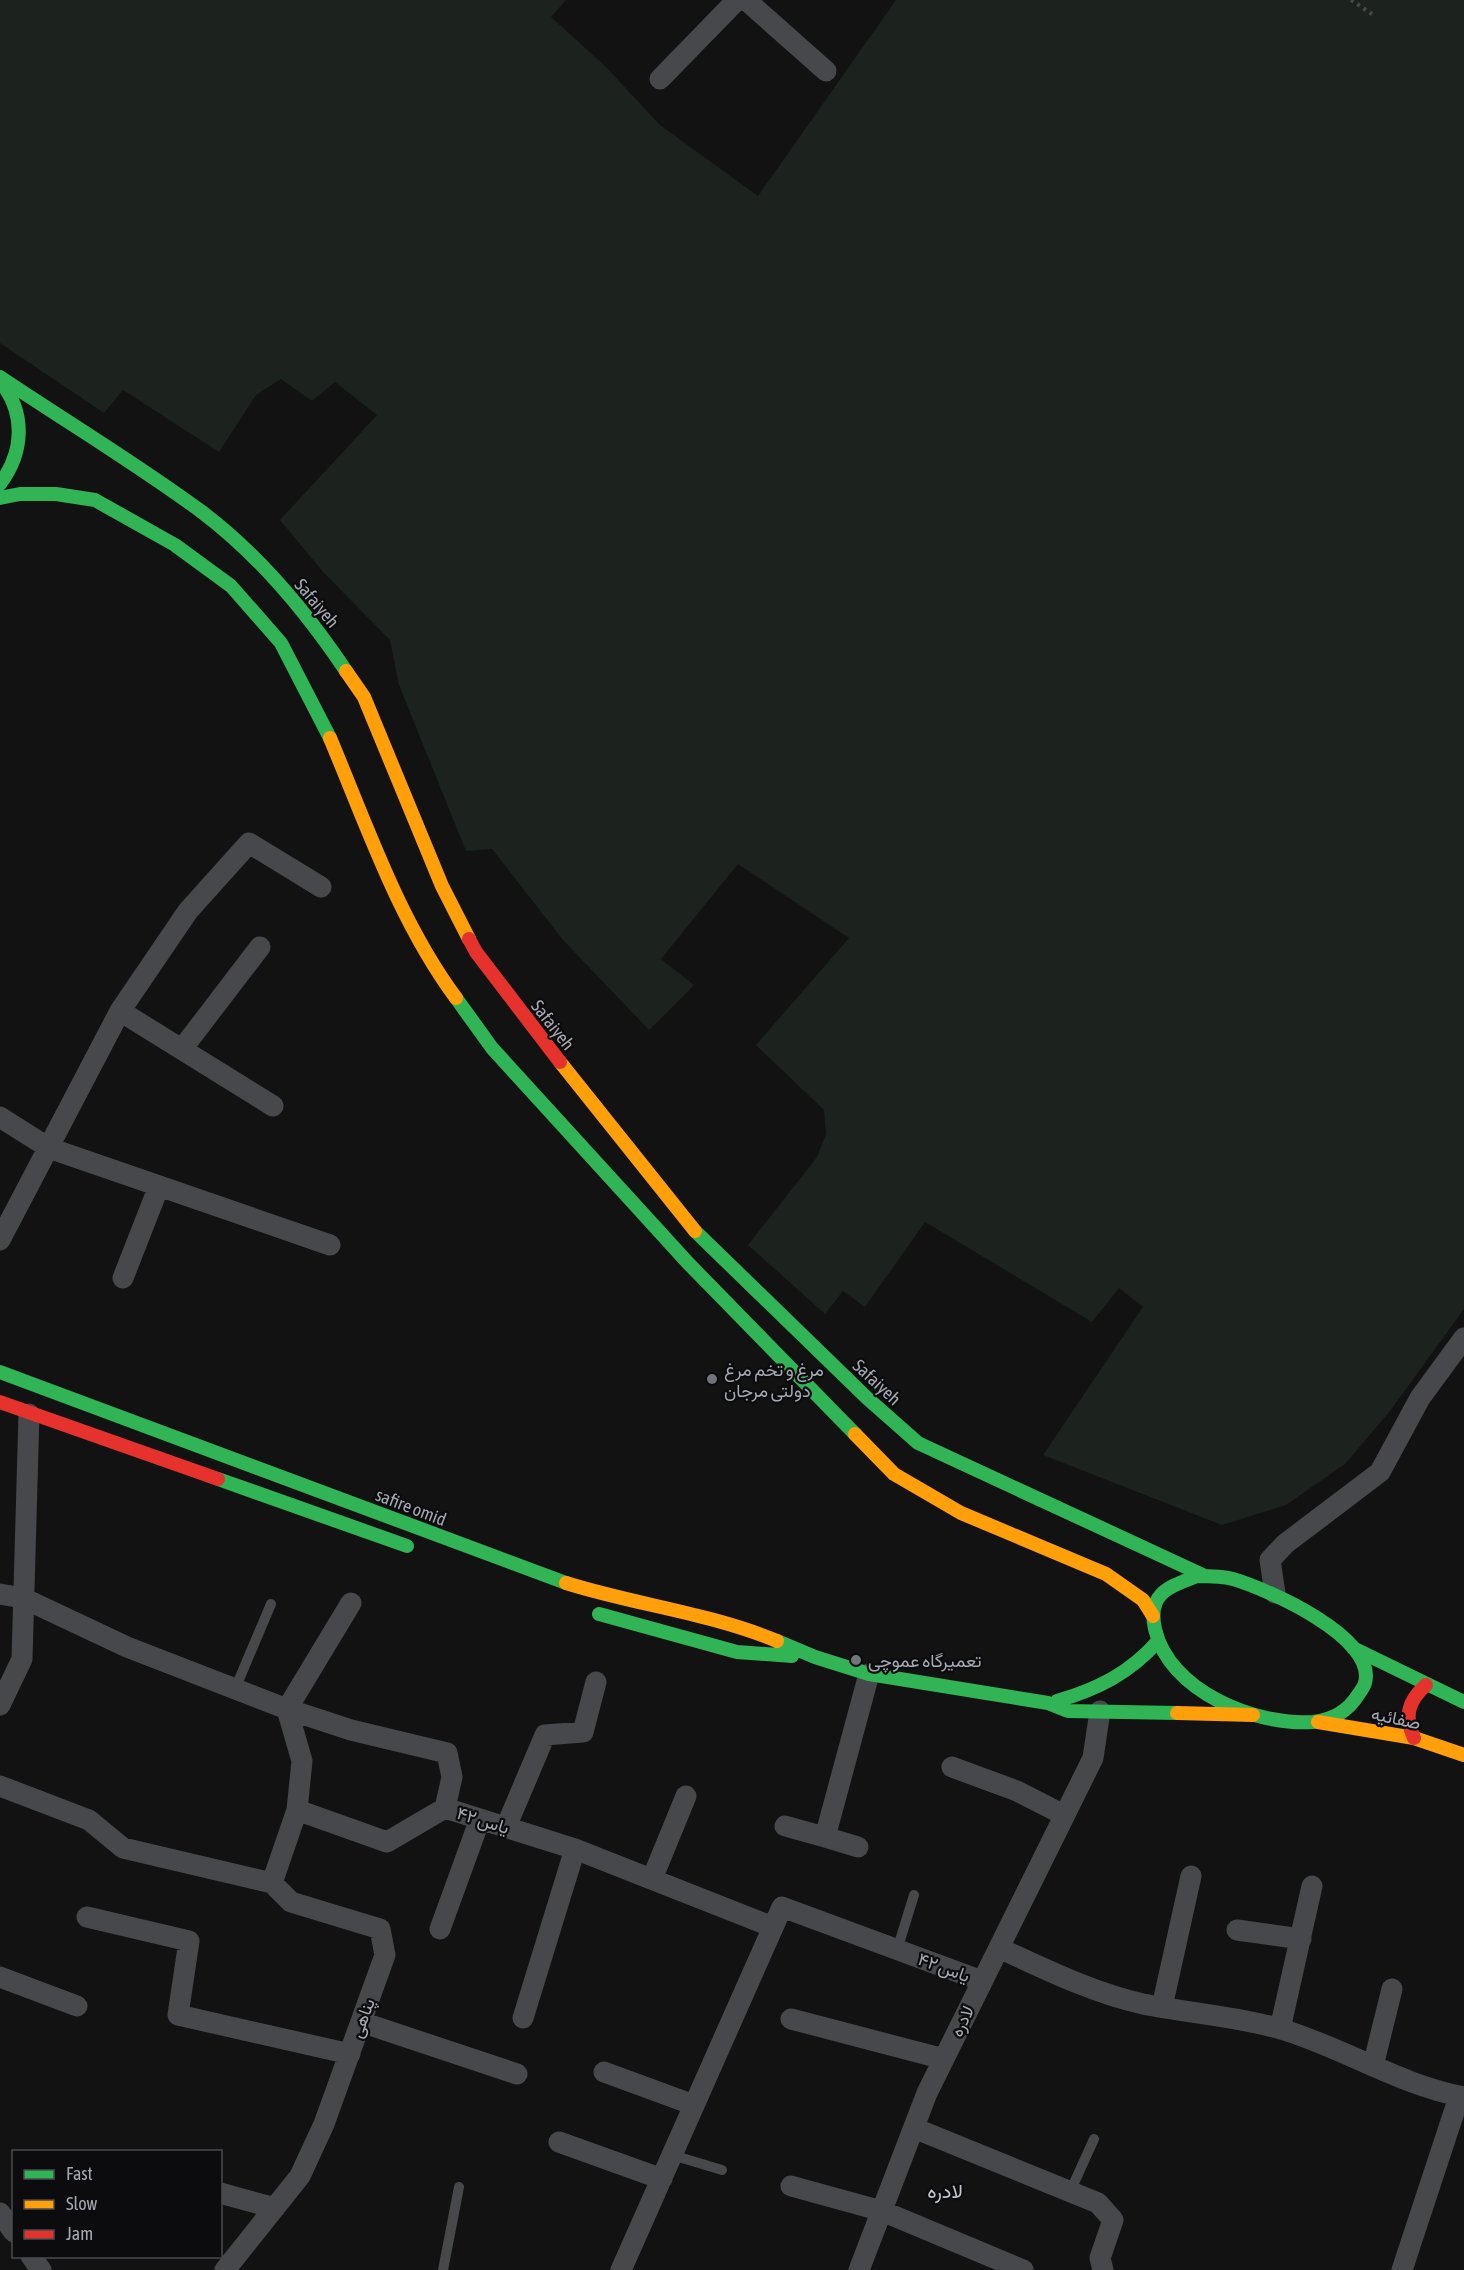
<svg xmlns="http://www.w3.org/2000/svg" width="1464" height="2270" font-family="'Asap Condensed',Vazirmatn,sans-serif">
	<rect width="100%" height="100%" fill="#121212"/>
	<path fill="#1c221d" d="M0 0H566L551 17 605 66 660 125 758 196 896 0H1464V1309L1390 1411 1345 1464 1286 1505 1222 1525 1043 1455 1143 1307 1119 1288 1092 1322 925 1222 865 1307 843 1291 825 1314 748 1245 817 1157 826 1134 824 1110 756 1045 849 938 738 864 661 959 694 985 649 1030 563 940 492 849 466 851 399 685 390 640 324 573 280 520 377 415 335 382 312 401 281 379 256 395 219 452 123 390 104 413 0 343Z"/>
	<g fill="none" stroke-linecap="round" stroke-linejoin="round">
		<path stroke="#48494c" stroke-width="4" stroke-dasharray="3 4.5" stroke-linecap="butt" d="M1351 0 1372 14"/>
		<path stroke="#46484b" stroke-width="10" d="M235 1689 271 1604
			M897 1950 914 1895
			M672 2155 722 2170
			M1070 2192 1094 2139
			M443 2270 459 2187"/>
		<path stroke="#46484b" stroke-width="21" d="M746 0 826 71
			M660 79 737 0
			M120 1011 273 1106
			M182 1049 260 947
			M0 1117 49 1148 330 1245
			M0 1240 120 1011 188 911 249 843 321 887
			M123 1278 159 1186
			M1275 1593 1270 1560 1285 1544 1380 1472 1420 1398 1464 1338
			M0 1594 23 1598 127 1647 287 1709 302 1761 297 1810 387 1842 445 1808 575 1849 773 1927
			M351 1603 287 1709 351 1730 447 1753 452 1777 445 1808
			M0 1705 22 1659 29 1414
			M952 1767 1017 1791 1064 1815
			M0 1786 89 1820 123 1848 272 1883
			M785 1826 825 1837 869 1674
			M506 1827 545 1735 583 1732 596 1682
			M825 1837 858 1847
			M652 1879 686 1796
			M87 1917 189 1941 178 2015 350 2054
			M440 1929 480 1819
			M1237 1930 1301 1939
			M999 1948C1045 1969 1093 1993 1143 2004 1188 2013 1236 2016 1281 2029 1344 2048 1400 2085 1464 2097
			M0 1977 77 2006
			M1162 2007 1191 1876
			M523 2018 575 1849
			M791 2019 944 2059
			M361 2022 517 2074
			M1280 2029 1312 1886
			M1373 2066 1392 1989
			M604 2072 694 2105
			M914 2128 1098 2203 1113 2220 1100 2258 1103 2270
			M559 2142 662 2179
			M791 2186 882 2211 1023 2270
			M220 2193 275 2208
			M0 2213 14 2232
			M31 2256 41 2270
			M225 2270 300 2176 324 2124 385 1955 380 1929 291 1902 272 1883 297 1810
			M621 2270 782 1907 982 1981
			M859 2270 927 2093 1093 1758 1100 1711
			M1402 2270 1459 2097"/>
		<path stroke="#30b455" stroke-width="14" d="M0 377C67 422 137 464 202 512 259 555 307 613 346 671
			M0 381C26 413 24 452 0 484
			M0 498 20 494H56L95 500 175 545 231 586 281 643 330 738
			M456 998 492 1048 688 1263 855 1434
			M695 1231 867 1398 918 1443 1205 1576
			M0 1372 566 1583
			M218 1479 407 1546
			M1197 1576C1209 1576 1222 1576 1233 1579 1267 1589 1377 1637 1365 1683 1364 1687 1360 1692 1358 1695 1348 1711 1332 1720 1313 1722 1255 1726 1169 1691 1155 1629 1147 1593 1169 1587 1197 1576Z
			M599 1614 737 1652 792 1656
			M777 1641 815 1657 869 1674 1048 1703 1068 1711 1177 1713
			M1353 1648 1464 1702
			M1057 1701C1098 1689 1130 1673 1158 1641"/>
		<path stroke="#ff9f0a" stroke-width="14" d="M346 671 364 697 442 886 469 939
			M330 738C367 826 399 921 456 998
			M560 1062 695 1231
			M855 1434 894 1474 961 1513 1106 1574 1143 1600 1153 1616
			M566 1583C636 1605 710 1613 777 1641
			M1177 1713 1253 1715
			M1318 1722 1414 1738 1464 1755"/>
		<path stroke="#e5322d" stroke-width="14" d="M469 939 476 952 560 1062
			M0 1402 218 1479
			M1414 1738C1404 1716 1408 1701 1426 1685"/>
	</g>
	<g fill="#71747a" stroke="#0c0c0e" stroke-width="2">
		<circle cx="712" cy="1379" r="6"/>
		<circle cx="856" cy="1660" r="6"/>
	</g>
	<g text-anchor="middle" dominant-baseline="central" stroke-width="4.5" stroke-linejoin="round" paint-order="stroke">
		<g font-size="18" fill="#a4a9b2" stroke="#0c0c0e">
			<text transform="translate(317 603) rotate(50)">Safaiyeh</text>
			<text transform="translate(553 1025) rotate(52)">Safaiyeh</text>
			<text transform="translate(877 1382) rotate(43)">Safaiyeh</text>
			<text transform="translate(411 1507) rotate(21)">safire omid</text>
			<text transform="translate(1396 1718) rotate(12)">صفائیه</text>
			<text transform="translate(483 1820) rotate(17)">یاس ۴۲</text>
			<text transform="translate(944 1967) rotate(20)">یاس ۴۲</text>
			<text transform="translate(362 2018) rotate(-70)">پناهی</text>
			<text transform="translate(962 2021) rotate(-64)">لادره</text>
		</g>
		<g font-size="18" fill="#a4a9b2" stroke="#0c0c0e" text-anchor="start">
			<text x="724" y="1369">مرغ و تخم مرغ<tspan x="724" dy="21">دولتی مرجان</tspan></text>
			<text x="868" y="1660">تعمیرگاه عموچی</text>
		</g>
		<g font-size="20" fill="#c4c7cf" stroke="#0c0c0e">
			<text x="945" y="2190">لادره</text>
		</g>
	</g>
	<rect x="12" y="2150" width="210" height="108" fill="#0c0c0e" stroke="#494b50" stroke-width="1.5"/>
	<rect x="24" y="2170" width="30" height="9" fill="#30b455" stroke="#494b50" stroke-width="1.5"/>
	<text x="66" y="2180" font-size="18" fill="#a4a9b2">Fast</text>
	<rect x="24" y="2200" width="30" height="9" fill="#ff9f0a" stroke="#494b50" stroke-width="1.5"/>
	<text x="66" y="2210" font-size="18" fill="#a4a9b2">Slow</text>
	<rect x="24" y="2230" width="30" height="9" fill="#e5322d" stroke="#494b50" stroke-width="1.5"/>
	<text x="66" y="2240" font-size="18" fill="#a4a9b2">Jam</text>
</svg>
